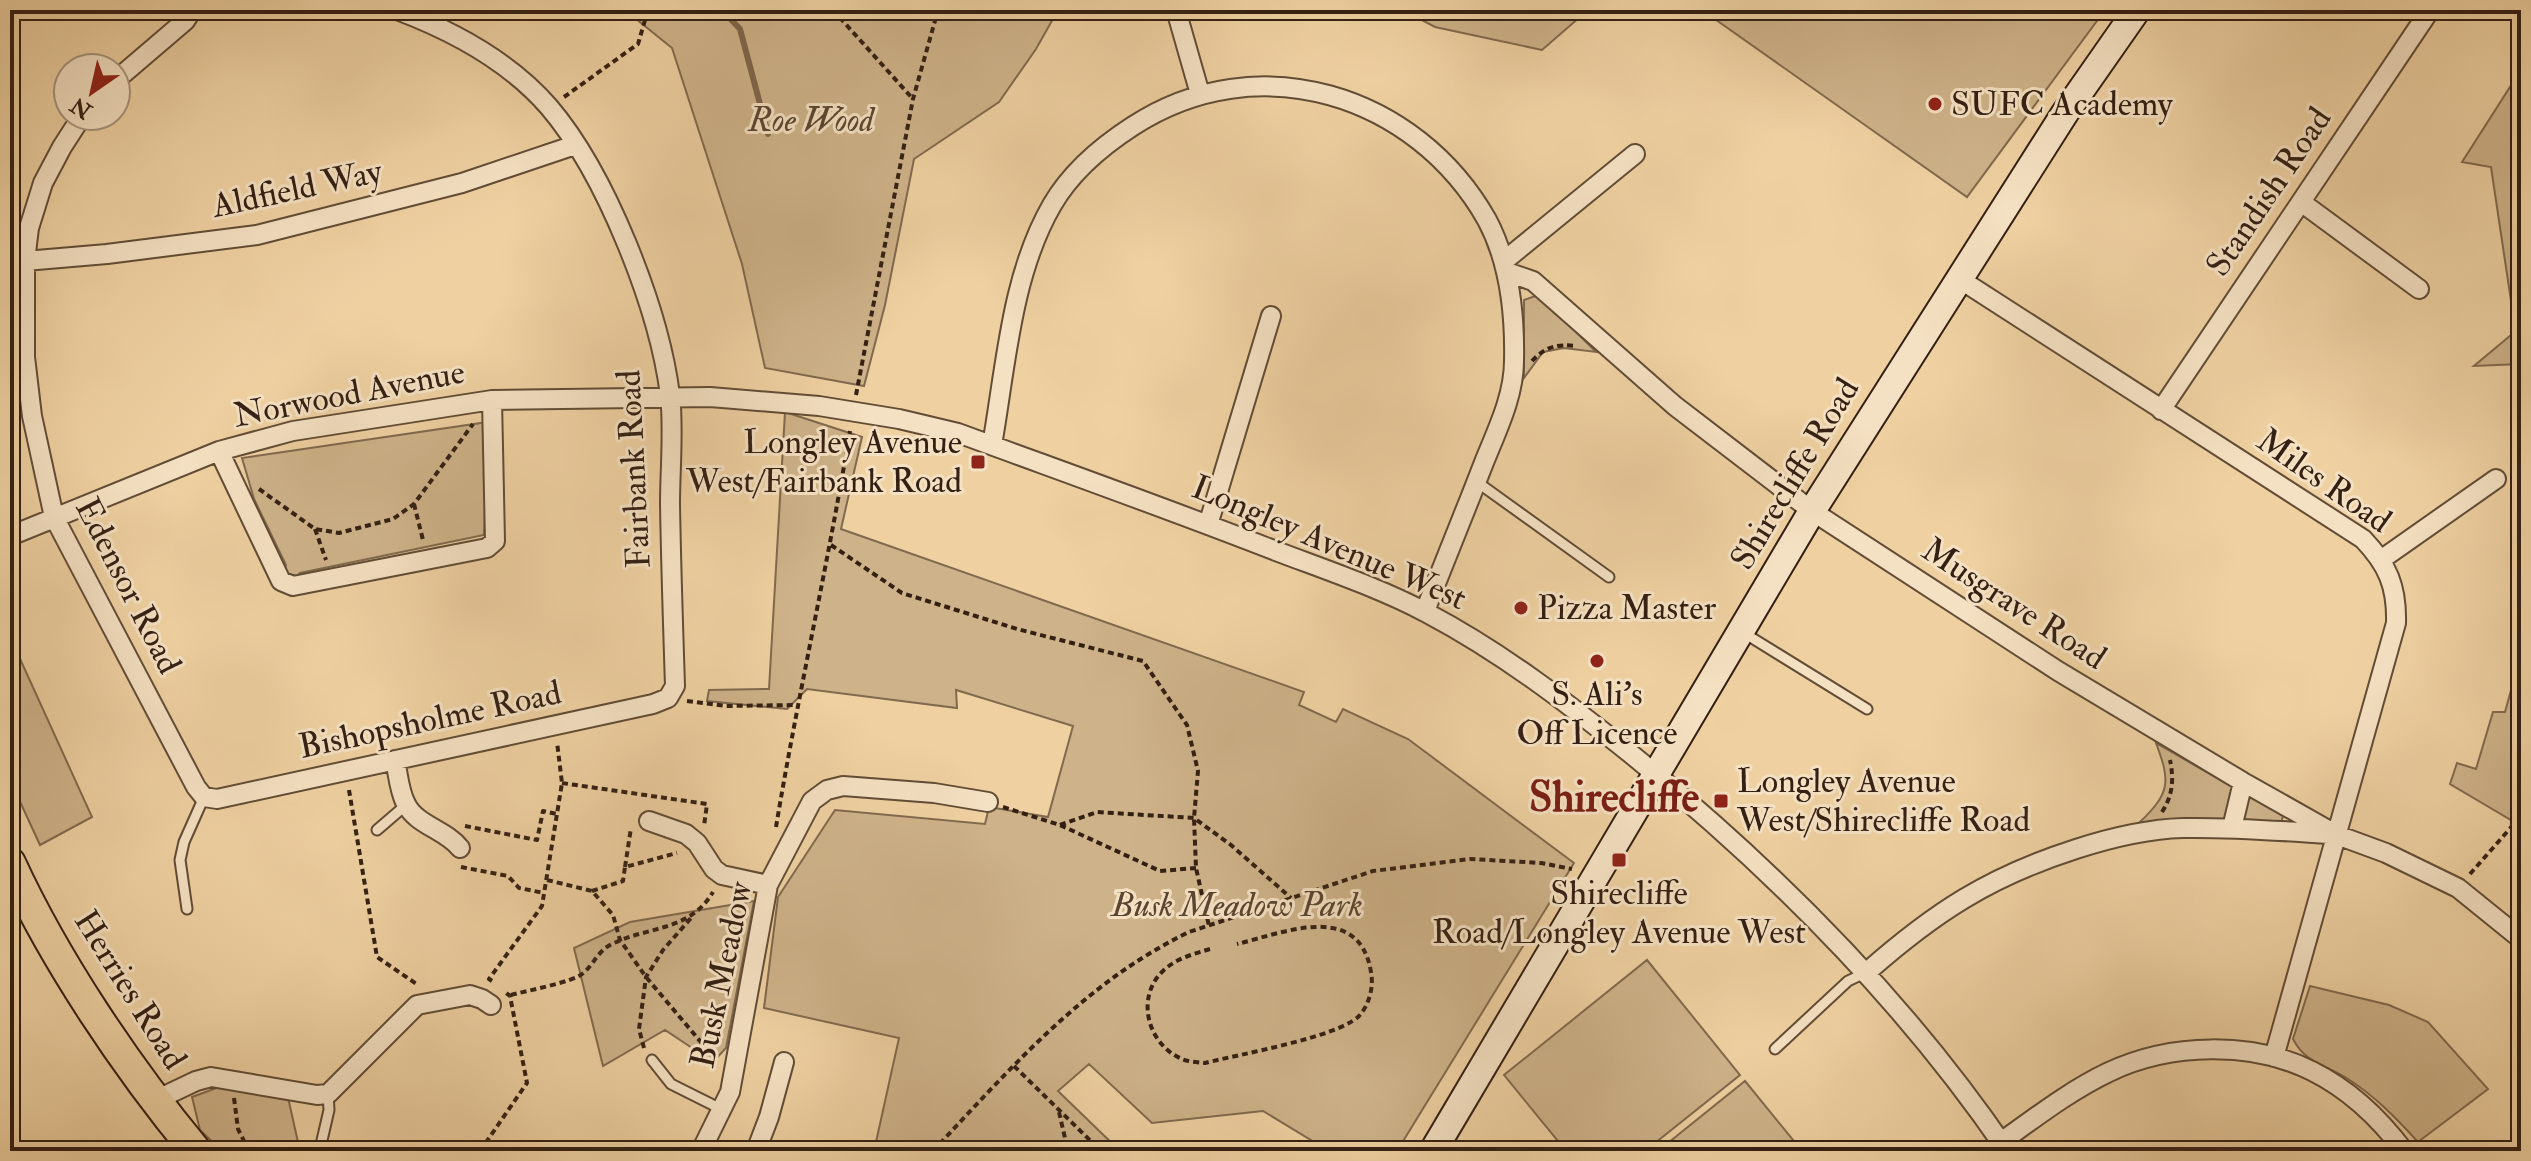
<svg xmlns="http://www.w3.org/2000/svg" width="2531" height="1161" font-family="'IM FELL Double Pica',serif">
	<rect width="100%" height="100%" fill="#eed0a1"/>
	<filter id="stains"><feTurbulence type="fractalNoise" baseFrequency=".0025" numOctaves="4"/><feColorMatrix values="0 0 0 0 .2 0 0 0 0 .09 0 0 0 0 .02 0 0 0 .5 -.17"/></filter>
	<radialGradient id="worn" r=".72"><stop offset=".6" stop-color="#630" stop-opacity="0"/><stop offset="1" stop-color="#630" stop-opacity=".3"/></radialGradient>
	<path fill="#ceb289" stroke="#81694e" stroke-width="2" d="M625 10H1058L1036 49 999 102 914 159 885 305 864 386 765 368 742 264 672 48Z
		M1403 10H1588L1542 50 1435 27Z
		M1702 10H2105L1967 197Z
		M2519 73 2521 364 2474 366 2511 335 2514 321 2491 167 2462 162Z
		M1535 296 1545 301 1596 352 1564 348 1543 352 1524 378V300Z
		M785 412 862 437 841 529 1304 692 1299 705 1336 722 1343 709 1408 739 1574 863 1397 1151H1329L1263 1111 1152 1123 1089 1064 1058 1091 1120 1151H874L899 1038 764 1008 778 897 835 810 985 824 989 807 1048 817 1073 726 956 690 957 708 807 689 787 709 707 701 709 690 769 689Z
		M488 422 484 535 300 573 294 579 284 571 286 565 254 499 242 458Z
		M16 650 92 817 40 845 10 780V653Z
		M2521 654V826L2450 784 2457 763 2476 769 2493 712H2505Z
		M2156 743 2283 816 2281 823H2139C2170 793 2171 783 2156 743Z
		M754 901 726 1048 713 1062 665 1030 603 1066 574 948 630 922Z
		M1647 960 1740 1075 1645 1151H1566L1504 1075Z
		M2310 986 2389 1005 2428 1022 2488 1089 2418 1142C2397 1119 2375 1096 2348 1079 2325 1064 2306 1064 2293 1039Z
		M1745 1081 1802 1151H1658Z
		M219 1087 287 1093 300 1151H222L200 1130 192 1097Z"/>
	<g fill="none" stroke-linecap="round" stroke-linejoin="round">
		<path stroke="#7e664b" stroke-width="6" d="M722 10 740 29 768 134"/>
		<defs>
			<path id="lane" d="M1477 482 1609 577
				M1744 633 1867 709
				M377 830 406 805
				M187 909 180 860 184 842 204 797
				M1775 1049 1848 981 1867 972
				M652 1060 671 1084 723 1110
				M320 1149 329 1110 328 1094"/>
			<path id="street" d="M1176 10 1200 94
				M116 80 185 21 192 10
				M82 116 62 147 43 183 29 228 25 261V357L32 416 54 517 196 787 204 797 217 799 653 704 668 698 675 686C673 625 671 565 670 504 670 468 674 430 670 395 659 308 606 174 549 107 509 61 453 31 397 10
				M2301 202 2419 289
				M25 261 107 254 257 235 462 183 575 145
				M1504 261 1635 154
				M1507 272 1533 281 1675 406 1812 511 2058 671 2243 782 2337 835 2386 853 2458 888 2521 939
				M1958 278 2363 539C2388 565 2397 587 2396 623L2274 1057
				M2161 410 2430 10
				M992 445C1006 366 1011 276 1052 205 1071 172 1102 146 1133 126 1257 45 1416 94 1487 220 1510 263 1515 314 1514 361 1514 397 1496 432 1483 465 1464 514 1444 563 1425 611
				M219 451 281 581 293 586 487 548 495 541 492 400
				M1208 525 1271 316
				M10 536 219 451 293 431 492 400 710 397 819 406 899 419 958 433C1064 472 1171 510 1276 551 1326 570 1380 588 1427 613 1501 652 1566 702 1631 754 1773 869 1904 1000 2007 1151
				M2382 559 2496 479
				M395 760C398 773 399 791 406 804 416 825 446 830 460 848
				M649 821 686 834 697 843 714 869 722 875 768 885
				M2232 828 2243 782
				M1867 972C1935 912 1989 877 2076 849 2110 838 2147 829 2183 828 2232 827 2281 831 2330 834
				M154 1101 196 1081 211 1077 317 1095 328 1094 417 1005 470 995 482 999 491 1005
				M2001 1142C2036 1117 2071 1090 2109 1072 2170 1043 2252 1041 2312 1071 2348 1089 2380 1119 2404 1151
				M701 1151 730 1092 768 885 812 801 827 790 843 786 934 793 988 802
				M756 1151 769 1117 784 1062"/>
			<path id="secondary" d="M1433 1151 1812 511 2065 113 2137 10"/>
			<path id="primary" d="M10 863C55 961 127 1068 196 1151"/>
		</defs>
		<use href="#lane" stroke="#624c36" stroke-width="13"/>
		<use href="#street" stroke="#624c36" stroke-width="22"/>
		<use href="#secondary" stroke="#342013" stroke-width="30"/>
		<use href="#primary" stroke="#342013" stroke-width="34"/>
		<path stroke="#342013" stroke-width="4" stroke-dasharray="6 4" stroke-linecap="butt" d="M833 10 913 99
			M564 97 638 44 648 10
			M1532 361C1546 346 1557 344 1577 346
			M856 395 913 99 938 10
			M259 489 315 529 339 533 393 519 414 504 473 424
			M414 504 423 540
			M315 529 326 560
			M831 545 902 593 1017 629 1143 661 1187 725 1198 771 1194 818 1196 868 1209 926
			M687 701 726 706 796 705
			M562 783 707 804 704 826
			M349 790 377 957 418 985
			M1003 807 1060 825 1160 871 1196 868
			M2162 812C2173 795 2174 779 2170 760
			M1060 825 1097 812 1194 818 1231 845 1291 898
			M465 826 537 840 543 811 557 814
			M776 827C798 695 828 564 850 431
			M461 867 508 876 519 888 544 893
			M625 867 631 828
			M2470 874 2521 816
			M547 880 592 891 613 915 620 940 646 977 716 1060
			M592 891 623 881 625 867 677 853
			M1210 949C1194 954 1177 958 1164 970 1135 996 1147 1043 1180 1058 1187 1062 1197 1062 1205 1063 1240 1054 1334 1038 1358 1017 1369 1006 1374 987 1371 972 1359 900 1283 933 1237 944
			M492 981 489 979 542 906 562 783 557 742
			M511 995C525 991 573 982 582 974 594 965 597 951 612 944 648 926 689 932 713 892
			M644 1048 639 1029 646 977 663 950 691 918
			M1014 1066 1101 1151
			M234 1098 238 1129 249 1151
			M1059 1112 1068 1151
			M943 1141 954 1151
			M480 1151 527 1083 510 996 505 992
			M933 1151C1010 1069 1085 982 1189 932L1373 871 1470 859 1541 863 1572 869"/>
		<use href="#lane" stroke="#f4e0c2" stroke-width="9"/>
		<use href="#street" stroke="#f4e0c2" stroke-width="18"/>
		<use href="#secondary" stroke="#f4e0c2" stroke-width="26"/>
		<use href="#primary" stroke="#eed0a1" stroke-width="30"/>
	</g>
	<g fill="#8f2418" stroke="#f4e0c2" stroke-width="3">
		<circle cx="1935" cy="104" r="8"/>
		<rect x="970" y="454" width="16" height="16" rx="4"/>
		<circle cx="1521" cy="608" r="8"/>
		<circle cx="1597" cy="661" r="8"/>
		<rect x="1713" y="793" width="16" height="16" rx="4"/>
		<rect x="1611" y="852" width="16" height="16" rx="4"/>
	</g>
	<g text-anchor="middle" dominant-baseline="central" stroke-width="6" stroke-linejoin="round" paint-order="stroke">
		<g font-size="34" fill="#342013" stroke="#f4e0c2" text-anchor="start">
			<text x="1951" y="104">SUFC Academy</text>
			<text x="962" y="442" text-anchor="end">Longley Avenue<tspan x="962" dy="39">West/Fairbank Road</tspan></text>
			<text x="1537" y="608">Pizza Master</text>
			<text x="1597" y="694" text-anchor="middle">S. Ali's<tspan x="1597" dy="39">Off Licence</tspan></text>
			<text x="1737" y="781">Longley Avenue<tspan x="1737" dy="39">West/Shirecliffe Road</tspan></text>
			<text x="1619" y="893" text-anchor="middle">Shirecliffe<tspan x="1619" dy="39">Road/Longley Avenue West</tspan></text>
		</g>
		<g font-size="34" font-style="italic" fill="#5a4430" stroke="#f4e0c2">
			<text x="811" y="120">Roe Wood</text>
			<text x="1237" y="905">Busk Meadow Park</text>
		</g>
		<g font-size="34" fill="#342013" stroke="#f4e0c2">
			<text transform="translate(297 189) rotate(-12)">Aldfield Way</text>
			<text transform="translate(2269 192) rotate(-56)">Standish Road</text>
			<text transform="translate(349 394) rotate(-11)">Norwood Avenue</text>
			<text transform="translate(634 469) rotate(-93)">Fairbank Road</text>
			<text transform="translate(1795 474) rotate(-59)">Shirecliffe Road</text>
			<text transform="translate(2324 481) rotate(35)">Miles Road</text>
			<text transform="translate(1329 543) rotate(23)">Longley Avenue West</text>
			<text transform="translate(128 586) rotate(63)">Edensor Road</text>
			<text transform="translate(2014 604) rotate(33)">Musgrave Road</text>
			<text transform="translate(430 720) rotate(-12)">Bishopsholme Road</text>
			<text transform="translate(722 975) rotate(-78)">Busk Meadow</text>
			<text transform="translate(130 990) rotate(58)">Herries Road</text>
		</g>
		<g font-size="42" font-weight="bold" fill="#7a1f14" stroke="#f4e0c2">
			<text x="1614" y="798">Shirecliffe</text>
		</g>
	</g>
	<rect width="2531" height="1161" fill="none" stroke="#eed0a1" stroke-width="40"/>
	<rect x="12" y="12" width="2507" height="1137" fill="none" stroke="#342013" stroke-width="4"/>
	<rect x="20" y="20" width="2491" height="1121" fill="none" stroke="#342013" stroke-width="2"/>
	<g transform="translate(92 92) rotate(214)"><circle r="38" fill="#f4e0c2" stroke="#a7937c" stroke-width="2"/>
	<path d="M0-6L14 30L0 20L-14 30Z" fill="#8f2418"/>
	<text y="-12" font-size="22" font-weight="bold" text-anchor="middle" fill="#342013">N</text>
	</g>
	<rect width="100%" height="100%" filter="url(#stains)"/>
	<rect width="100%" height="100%" fill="url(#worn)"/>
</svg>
